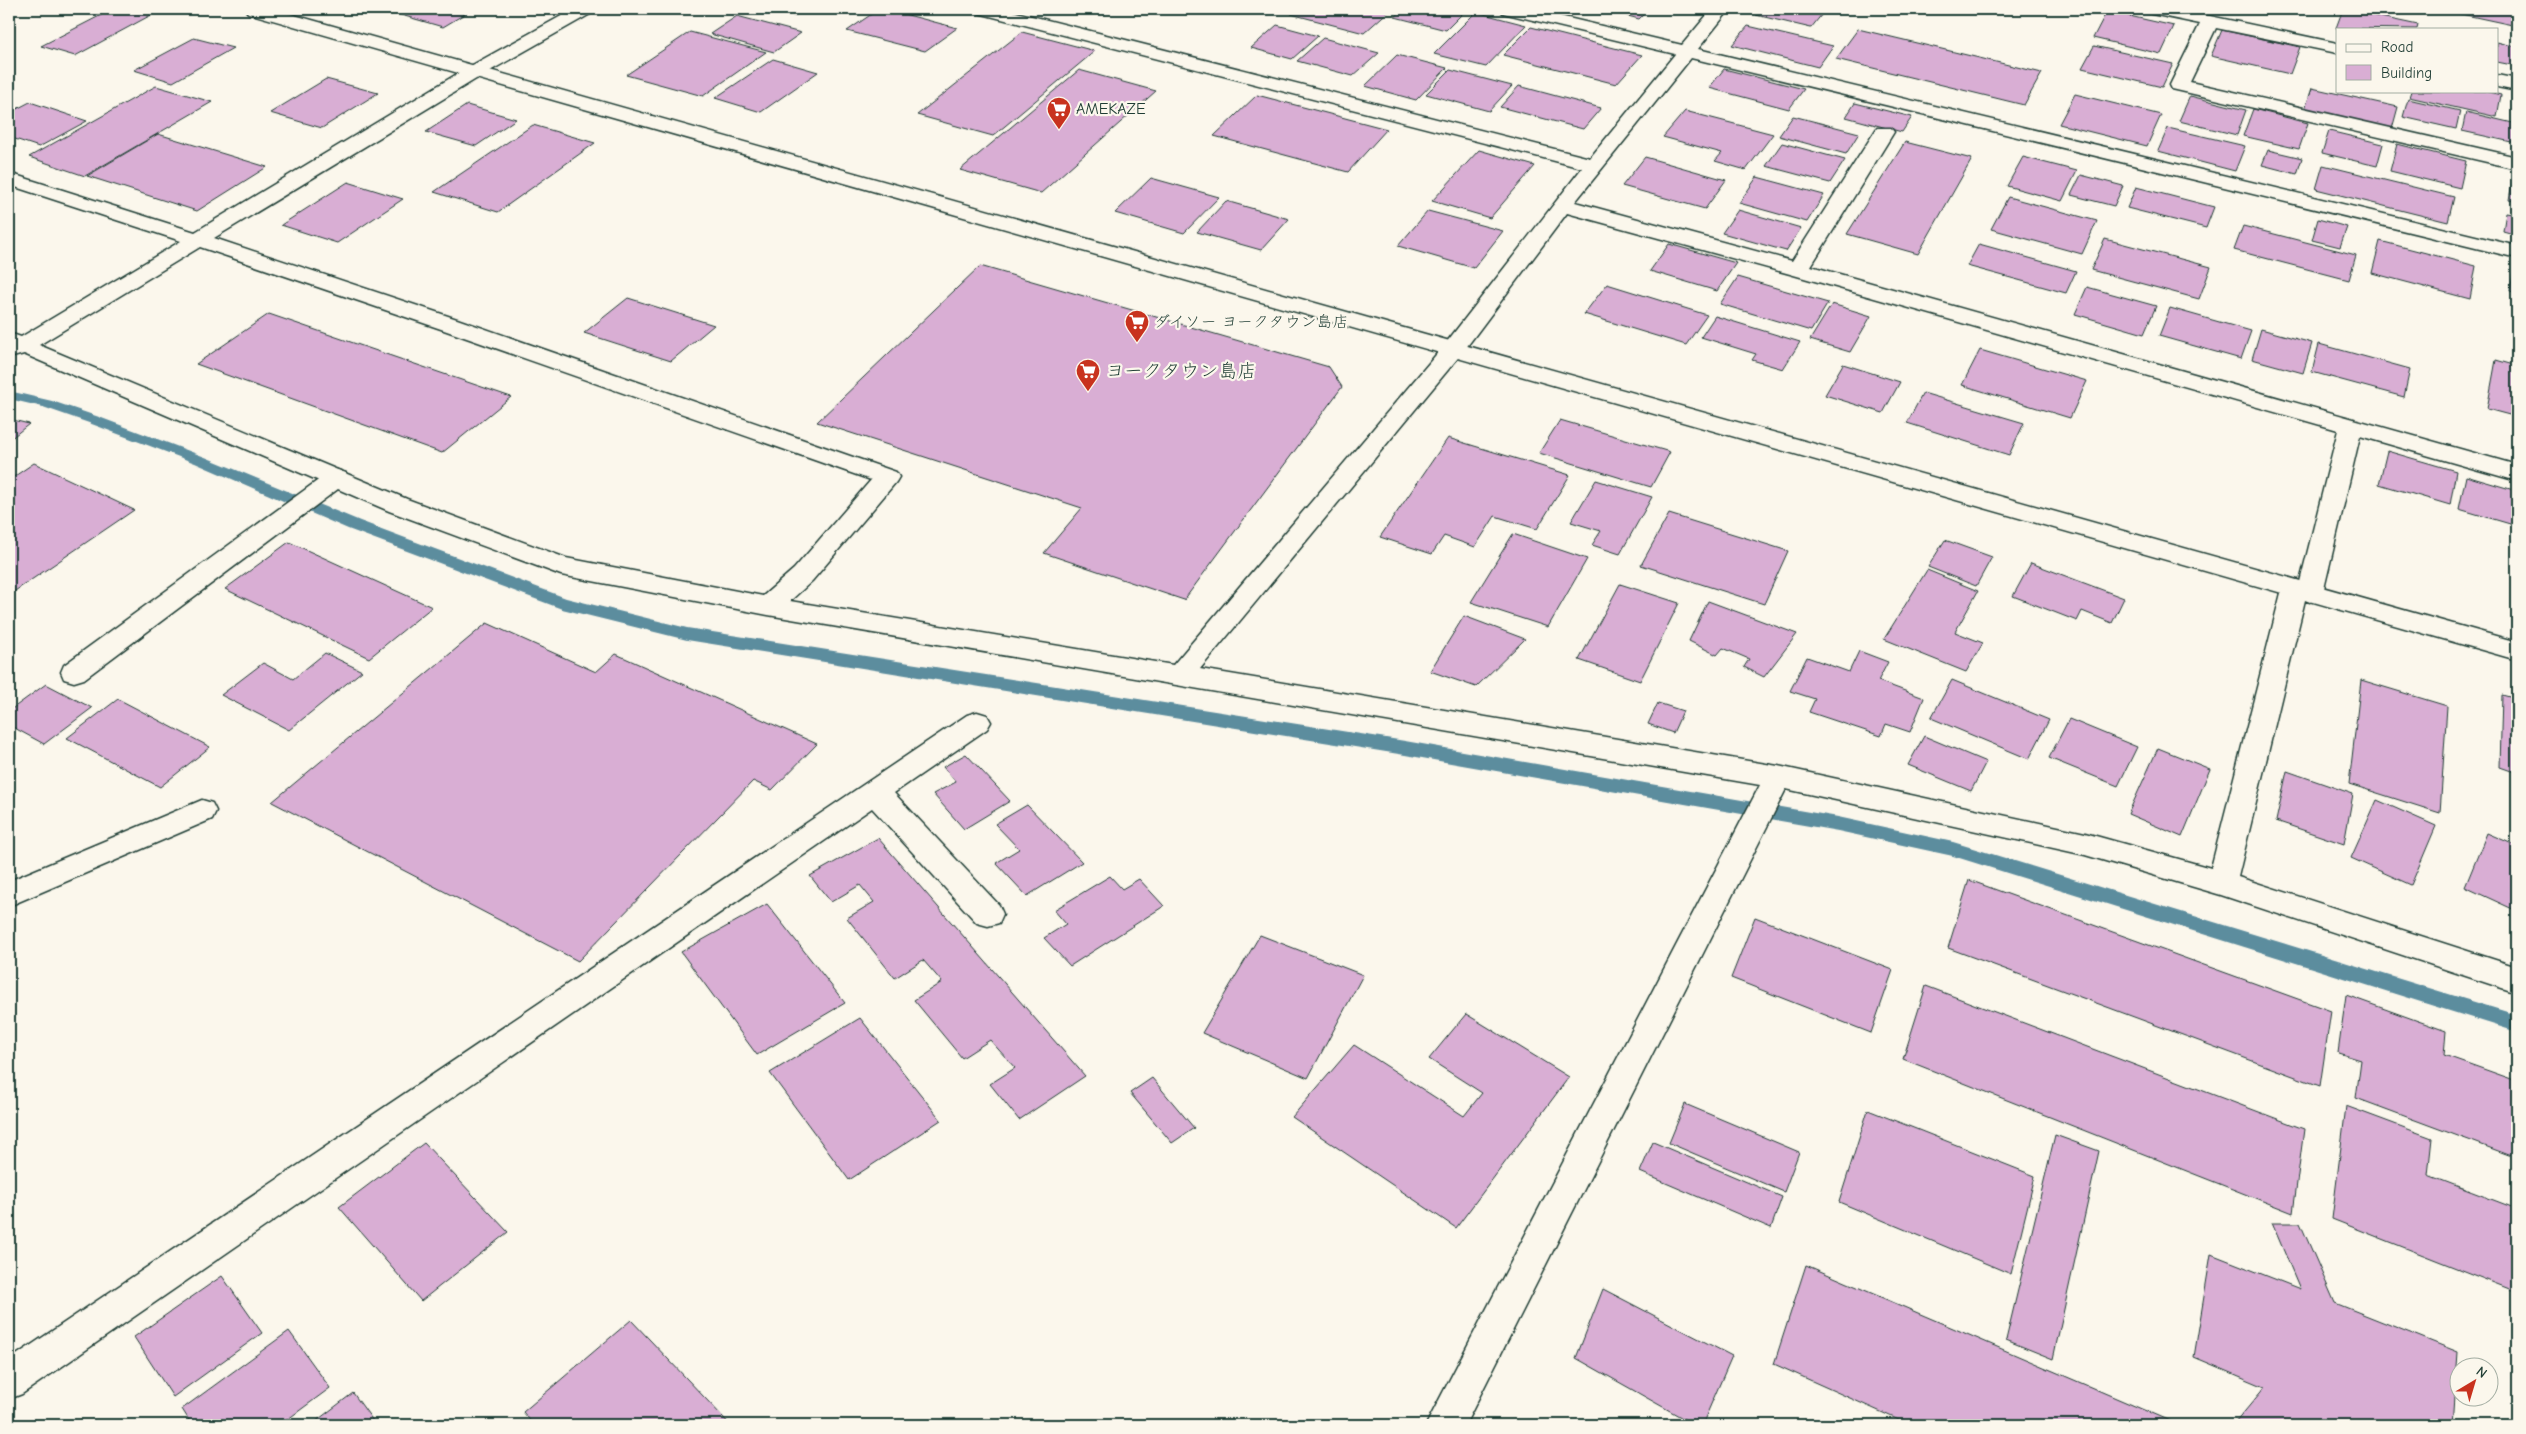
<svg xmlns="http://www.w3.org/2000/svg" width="2526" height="1434" font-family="'Comic Neue','Klee One',sans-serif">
	<rect width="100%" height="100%" fill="#fbf7ec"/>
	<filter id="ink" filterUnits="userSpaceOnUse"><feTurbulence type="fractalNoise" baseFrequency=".02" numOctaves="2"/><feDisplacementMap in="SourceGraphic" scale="10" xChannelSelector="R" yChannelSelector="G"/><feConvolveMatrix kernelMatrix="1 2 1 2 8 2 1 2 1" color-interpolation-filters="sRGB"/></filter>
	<g filter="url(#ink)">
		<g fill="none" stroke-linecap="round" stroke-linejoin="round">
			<path fill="#5c8d9e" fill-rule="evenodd" d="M9 391 52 401 99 417 205 457 360 521 566 598 687 628 1405 741 1838 817 1953 842 2517 1015V1032L1953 856 1838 831 1405 755 687 640 562 609 348 529 195 463 89 423 43 407 9 399Z"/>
		</g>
		<path fill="#d9aed4" stroke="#1f3d34" d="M113 9H134L153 14 75 56 41 46Z
			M380 9H473L443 27Z
			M765 9H805L794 16Z
			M879 9H885L957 28 925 51 847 31Z
			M1296 9H1391L1364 33 1291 14Z
			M1404 9H1454L1465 11 1446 30 1395 17Z
			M1602 9H1649L1639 19Z
			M1760 9H1826L1811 28 1756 15Z
			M2343 9 2418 25 2417 29 2336 28Z
			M2438 9H2517V26Z
			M2107 11 2174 26 2161 54 2093 38Z
			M1476 12 1526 25 1486 67 1434 54Z
			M737 16 801 33 774 52 710 34Z
			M1277 25 1318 36 1292 59 1251 48Z
			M1748 26 1833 46 1818 67 1732 45Z
			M1531 27 1642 55 1616 84 1503 55Z
			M1858 29 2042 73 2024 105 1836 59Z
			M2222 30 2300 47 2290 74 2211 56Z
			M690 32 766 52 703 96 626 75Z
			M1022 32 1095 51 993 136 917 115Z
			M194 38 233 48 173 82 134 70Z
			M1323 38 1379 53 1353 76 1297 61Z
			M2497 42 2517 47V66L2497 62Z
			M2094 46 2173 64 2162 87 2082 68Z
			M1397 55 1447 68 1416 100 1365 86Z
			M773 59 818 72 761 112 715 98Z
			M1724 69 1804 89 1789 109 1709 88Z
			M1079 70 1156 91 1041 193 960 170Z
			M1450 70 1512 86 1489 111 1426 94Z
			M326 79 378 93 322 128 270 113Z
			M156 86 212 102 85 176 29 157Z
			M1519 86 1601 108 1583 129 1500 107Z
			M2312 88 2398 107 2392 129 2305 109Z
			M2411 91H2484L2501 95 2497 117 2409 97Z
			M2075 94 2161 115 2147 146 2059 124Z
			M1257 95 1387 129 1348 172 1214 136Z
			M2190 96 2246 110 2237 135 2179 121Z
			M2408 99 2460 111 2456 129 2403 117Z
			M30 102 87 121 39 147 9 137V113Z
			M1855 103 1912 117 1902 132 1846 117Z
			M467 105 516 119 476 146 426 132Z
			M2253 109 2308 123 2299 149 2243 136Z
			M1685 111 1773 134 1746 170 1715 161 1722 153 1663 137Z
			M2466 112 2517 124 2516 143 2462 131Z
			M1793 116 1859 133 1846 154 1779 136Z
			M533 125 595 143 498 212 434 192Z
			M2168 128 2245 146 2235 171 2158 151Z
			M2329 131 2383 144 2377 166 2322 153Z
			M158 134 267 167 197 211 87 176Z
			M1905 142 1972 159 1918 254 1847 234Z
			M1782 143 1845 160 1830 183 1766 166Z
			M2397 144 2466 161 2460 188 2390 171Z
			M1479 150 1535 166 1490 218 1432 201Z
			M2268 150 2302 158 2297 174 2262 165Z
			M1645 157 1726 180 1705 209 1622 186Z
			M2023 157 2077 171 2062 201 2007 186Z
			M2323 165 2454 197 2448 222 2316 189Z
			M2514 171H2517V202L2509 200Z
			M2081 175 2123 186 2114 206 2071 195Z
			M1757 177 1824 195 1807 222 1739 203Z
			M1151 178 1219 197 1184 233 1115 213Z
			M348 182 403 199 337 243 281 225Z
			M2136 187 2214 207 2206 228 2127 208Z
			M2008 197 2097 221 2082 254 1991 229Z
			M1226 201 1289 219 1261 250 1197 232Z
			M1738 210 1801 228 1786 251 1722 233Z
			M1428 211 1503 231 1474 268 1398 246Z
			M2506 212 2517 214V235L2503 231Z
			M2318 219 2347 227 2340 247 2312 240Z
			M2243 226 2356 255 2349 280 2234 250Z
			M2105 239 2211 267 2199 299 2091 270Z
			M2380 241 2476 266 2470 299 2372 273Z
			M1669 244 1736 263 1717 291 1650 271Z
			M1979 244 2076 271 2066 293 1967 266Z
			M2515 263 2517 264V293L2510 291Z
			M980 266 1329 367 1342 387 1184 600 1044 553 1082 508 817 422Z
			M1738 277 1828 303 1811 331 1720 304Z
			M1607 284 1707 315 1686 345 1584 314Z
			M2087 287 2156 306 2144 334 2075 314Z
			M628 298 714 325 671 361 584 333Z
			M1832 304 1871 316 1850 352 1810 340Z
			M2170 308 2251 331 2241 359 2159 336Z
			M269 314 511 397 442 453 196 364Z
			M1715 316 1800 342 1783 369 1752 360 1756 354 1701 337Z
			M2261 329 2312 343 2303 373 2252 359Z
			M2319 344 2410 369 2404 397 2312 372Z
			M1980 350 2087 381 2070 418 1962 385Z
			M2496 360 2517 366V417L2487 409Z
			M1843 364 1900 382 1883 413 1825 395Z
			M1923 393 2024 423 2009 455 1907 423Z
			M9 419 29 424 9 440Z
			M1560 420 1670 452 1651 487 1539 453Z
			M1448 438 1570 475 1537 529 1495 516 1475 547 1444 536 1432 554 1380 537Z
			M2387 451 2456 471 2450 505 2379 484Z
			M34 463 134 510 9 595V480Z
			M2466 476 2517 491V526L2459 509Z
			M1596 480 1652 497 1620 554 1592 545 1601 531 1571 522Z
			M1669 514 1788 551 1764 604 1641 565Z
			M1513 534 1587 559 1548 627 1471 602Z
			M1945 540 1992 557 1976 586 1928 567Z
			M289 542 432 607 369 658 225 589Z
			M2031 563 2124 598 2112 623 2082 611 2077 621 2013 596Z
			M1927 570 1978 591 1955 632 1983 643 1966 672 1884 639Z
			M1620 584 1679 603 1640 681 1579 660Z
			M1708 601 1797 634 1764 677 1744 667 1749 659 1723 648 1717 655 1689 641Z
			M1464 616 1525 639 1476 687 1430 671Z
			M487 623 596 672 616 654 817 744 772 790 753 781 578 961 272 802Z
			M1859 651 1888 662 1878 681 1924 698 1910 732 1886 724 1881 736 1809 712 1815 699 1790 691 1807 657 1849 672Z
			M325 653 362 671 289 730 221 695 263 663 293 679Z
			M1952 680 2049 720 2029 759 1931 718Z
			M2361 680 2447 706 2440 813 2349 784Z
			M46 684 92 708 44 744 9 725V711Z
			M2502 695 2517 699V773L2500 767Z
			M118 699 210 747 160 787 67 738Z
			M1658 703 1683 711 1673 733 1648 724Z
			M2069 719 2137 747 2118 786 2049 758Z
			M1924 736 1986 762 1971 791 1908 765Z
			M2158 748 2210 769 2182 837 2128 814Z
			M966 754 1010 801 964 829 933 794 956 782 943 767Z
			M2287 771 2353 794 2344 844 2276 821Z
			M2377 800 2436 826 2411 885 2351 858Z
			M1027 805 1082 862 1027 896 996 863 1019 849 995 824Z
			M2487 833 2517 846V911L2465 887Z
			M878 838 1085 1076 1019 1120 990 1084 1015 1068 990 1040 962 1058 914 1000 942 982 923 960 895 978 847 918 874 902 860 885 831 902 810 876Z
			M1110 876 1122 889 1139 879 1164 906 1070 966 1044 938 1066 924 1054 910Z
			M1969 880 2331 1011 2320 1086 1948 948Z
			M767 904 845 1003 757 1055 681 952Z
			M1755 917 1893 970 1871 1033 1731 978Z
			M1260 935 1363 975 1308 1078 1202 1033Z
			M1926 986 2304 1129 2293 1213 1903 1059Z
			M2346 995 2446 1031 2444 1055 2517 1081V1158L2356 1098 2361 1060 2338 1053Z
			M1466 1014 1569 1077 1456 1228 1292 1117 1354 1045 1464 1116 1482 1093 1429 1059Z
			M860 1018 941 1120 849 1180 770 1073Z
			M1152 1078 1194 1128 1172 1143 1130 1093Z
			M1685 1104 1799 1152 1784 1192 1669 1143Z
			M2346 1106 2432 1138 2428 1175 2517 1209V1292L2332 1219Z
			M1868 1110 2035 1176 2011 1274 1839 1202Z
			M2055 1135 2099 1151 2053 1359 2006 1340Z
			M1653 1142 1782 1197 1771 1228 1640 1172Z
			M424 1143 508 1232 421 1301 339 1207Z
			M2272 1223H2300L2335 1303 2458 1352 2453 1425H2355L2349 1423 2347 1425H2238L2235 1423 2265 1387 2194 1357 2211 1254 2300 1289Z
			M1806 1265 2179 1425H1910L1774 1364Z
			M222 1276 262 1333 173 1397 134 1337Z
			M1603 1289 1732 1356 1702 1425H1695L1576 1358Z
			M631 1320 723 1417 730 1425H534L523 1412Z
			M289 1331 330 1388 280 1425H192L182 1409Z
			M353 1393 376 1425H311Z"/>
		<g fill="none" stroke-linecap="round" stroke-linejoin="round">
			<defs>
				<path id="lane" d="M337 470 346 473 349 478 346 483 84 679 74 682 64 679 61 672 64 665 328 473Z
					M202 800 212 803 216 811 212 819 9 906V881Z"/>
				<path id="street" d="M574 9H595L592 13 481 76 214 238 457 319 896 472 899 477 896 482 812 581 790 601 1173 665 1446 343 1582 168 978 13 975 9H1004L1590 158 1675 54 1503 13 1500 9H1530L1682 45 1712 9H1730L1698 49 2517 246V258L1691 58 1575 202 1792 261 1877 128H1891L1894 132 1811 266 2517 465V481L2360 436 2323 593 2319 599 2310 602 2305 600 2238 877 2517 967V993L2221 895 2085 855 1786 789 1465 1425H1426L1760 785 768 615 561 575 389 511 24 354 9 358V333L21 337 181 241 9 185V173L195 232 467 68ZM1567 213 1790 274 2338 430 2300 582 2295 580 2286 583 2282 589 2211 868 2085 833 1778 766 1200 669 1462 353ZM200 247 441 329 871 480 794 569 763 596 566 558 407 499 39 345Z
					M2144 9H2177L2337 43V53L2216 28 2190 82 2517 157V169L2172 89 2170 85 2200 24 2147 13Z
					M2497 75 2517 79V91L2497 87Z
					M977 712 987 715 991 722 987 729 894 793 999 905 1003 914 999 923 988 926 977 923 872 808 22 1394 9 1399V1360L967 715Z"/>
				<path id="secondary" d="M245 9H273L2517 642V660L248 13Z"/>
			</defs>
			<use href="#lane" stroke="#1f3d34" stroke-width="3"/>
			<use href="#street" stroke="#1f3d34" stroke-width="3"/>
			<use href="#secondary" stroke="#1f3d34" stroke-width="3"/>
			<use href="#lane" fill="#fbf7ec" fill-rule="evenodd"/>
			<use href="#street" fill="#fbf7ec" fill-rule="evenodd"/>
			<use href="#secondary" fill="#fbf7ec" fill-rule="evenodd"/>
		</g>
	</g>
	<defs>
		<symbol id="supermarket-pin" viewBox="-11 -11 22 30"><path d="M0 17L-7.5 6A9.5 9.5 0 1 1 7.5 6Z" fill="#c8321e" stroke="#fbf7ec"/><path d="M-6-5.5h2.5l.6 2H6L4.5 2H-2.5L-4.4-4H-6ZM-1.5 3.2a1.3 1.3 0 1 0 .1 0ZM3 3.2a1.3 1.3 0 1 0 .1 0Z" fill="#fff"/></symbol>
	</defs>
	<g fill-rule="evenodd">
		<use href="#supermarket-pin" x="1045" y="95" width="28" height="38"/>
		<use href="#supermarket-pin" x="1123" y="308" width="28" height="38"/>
		<use href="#supermarket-pin" x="1074" y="357" width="28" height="38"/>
	</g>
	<g text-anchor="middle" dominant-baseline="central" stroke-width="4.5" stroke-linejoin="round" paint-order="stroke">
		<g font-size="16" fill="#1f3d34" stroke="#fbf7ec" text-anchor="start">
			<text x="1076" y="109">AMEKAZE</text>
			<text x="1154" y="322">ダイソー ヨークタウン島店</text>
		</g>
		<g font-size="19" fill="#1f3d34" stroke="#fbf7ec" text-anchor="start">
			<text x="1106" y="371">ヨークタウン島店</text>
		</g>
	</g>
	<rect width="2526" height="1434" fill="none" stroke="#fbf7ec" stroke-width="30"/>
	<rect x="15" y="15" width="2496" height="1404" fill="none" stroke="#1f3d34" stroke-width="2" filter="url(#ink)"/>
	<rect x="2336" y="28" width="162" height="65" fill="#fbf7ec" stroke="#a3ada2"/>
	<rect x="2346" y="44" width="25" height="8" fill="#fbf7ec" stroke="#a3ada2"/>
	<text x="2381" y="52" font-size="15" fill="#1f3d34">Road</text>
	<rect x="2346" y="65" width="25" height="15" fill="#d9aed4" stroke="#a3ada2"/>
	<text x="2381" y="78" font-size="15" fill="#1f3d34">Building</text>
	<g transform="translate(2474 1382) rotate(38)"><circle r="24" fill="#fbf7ec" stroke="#a3ada2"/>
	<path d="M0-4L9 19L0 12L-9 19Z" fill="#c8321e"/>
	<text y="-8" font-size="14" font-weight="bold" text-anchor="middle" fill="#1f3d34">N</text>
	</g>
</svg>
